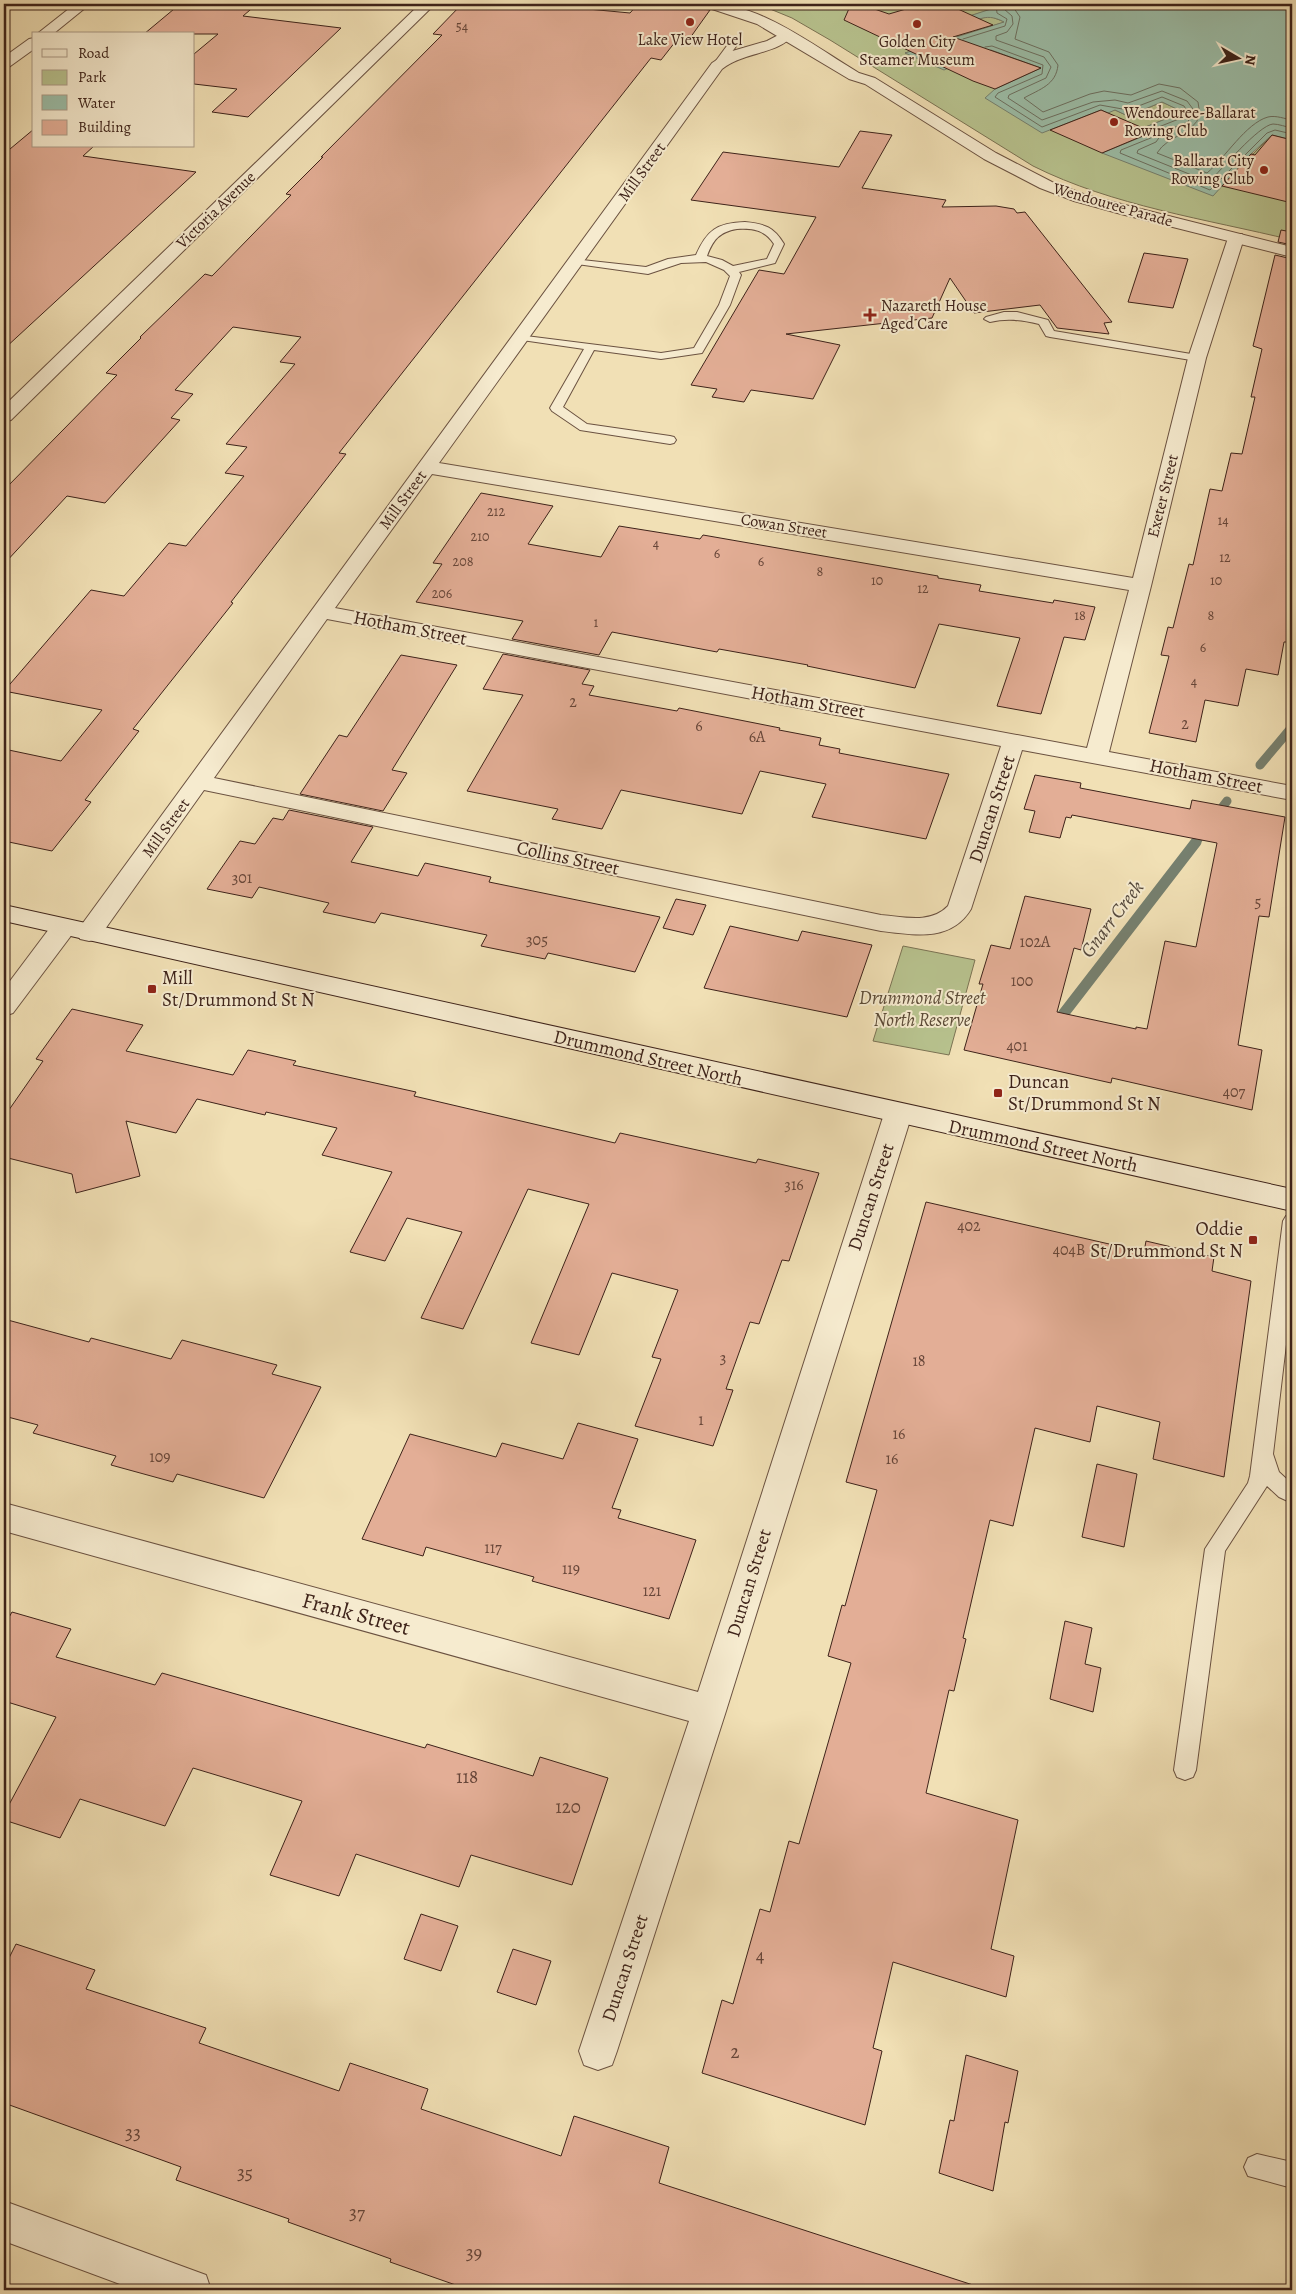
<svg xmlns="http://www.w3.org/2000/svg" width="1296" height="2294" font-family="Alegreya,serif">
	<rect width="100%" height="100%" fill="#f1e0b5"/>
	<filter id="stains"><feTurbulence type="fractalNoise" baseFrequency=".004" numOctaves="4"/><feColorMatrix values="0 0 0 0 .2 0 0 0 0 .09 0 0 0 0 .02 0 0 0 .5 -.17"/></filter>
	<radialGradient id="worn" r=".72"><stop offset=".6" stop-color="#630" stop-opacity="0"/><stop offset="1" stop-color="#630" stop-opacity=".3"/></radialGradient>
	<path fill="#b8c38f" stroke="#7b7354" d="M758 4H947L956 8C970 4 981 2 995 8L961 19 968 22 989 16 1005 22 905 53 991 50 1041 68 995 89 1101 110H1115L1128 116 1162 102 1184 112 1143 128 1152 132 1103 152 1253 154 1272 135 1292 140V240C1206 219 1113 206 1033 166L830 40 792 18Z
		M903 946 975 960 949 1055 873 1041Z"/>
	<path fill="#9cbea8" stroke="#76806f" d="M985 4H1292V140L1272 135 1251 154 1213 196 1102 153 1151 133 1143 128 1183 112 1162 102 1128 116 1115 110 1108 113 1101 110 1042 133 985 98 995 89 1041 68 991 50 944 70 905 53 1004 22C982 10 978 26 960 19L994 8Z"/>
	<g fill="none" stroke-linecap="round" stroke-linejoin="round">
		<path stroke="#6d7061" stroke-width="1" d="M1003 4 1004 9 1012 16 1013 24 1007 32 996 36V40L1044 57 1051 67 1046 78 1009 95 1008 98 1042 120 1093 102 1115 100 1128 103 1162 91 1187 101 1193 109 1188 122 1163 132 1156 142 1138 150 1137 153 1209 182C1220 171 1259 125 1273 124 1279 124 1286 127 1292 128
			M1011 4 1020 17 1015 39 1049 52 1058 65C1056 85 1040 89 1024 98L1043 112 1090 94 1104 91 1131 95 1159 84 1180 88 1198 102 1200 115C1193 135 1168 135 1157 153L1207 173C1225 158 1246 123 1268 117 1276 115 1285 119 1292 120
			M963 39 1005 26 1007 19 997 13 996 4
			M985 47 992 46 1043 65 1042 74 998 93 995 97 1042 127 1100 105 1128 110 1162 97 1184 106 1187 111 1184 117 1156 128 1153 137 1121 150 1120 153 1210 190 1267 133 1275 130 1292 134"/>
		<path stroke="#76806f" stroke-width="9" d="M1260 765 1292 727
			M1195 843 1227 801"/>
		<path stroke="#76806f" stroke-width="11" d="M1054 1026 1196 842"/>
	</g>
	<path fill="#e3ae96" stroke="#3e231a" d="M180 4H257L243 16 341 28 248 117 212 112 237 89 194 84V54L218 34H144Z
		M462 4H535L630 13 638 4H663L710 10 690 38 679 37 661 60 651 58 339 453 346 454 231 602 233 603 133 729 139 731 85 800 91 802 52 851 4 841V749L61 761 102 710 4 691 91 590 124 596 169 543 186 546 244 476 225 473 247 447 226 444 295 364 280 362 301 337 233 327 175 390 193 394 171 418 180 420 105 503 67 496 4 564V490L117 375 106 373 141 338 140 337 205 274 212 276 291 195 286 194 323 157H321L442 35 433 34Z
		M851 4H860L889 14 923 4H947L993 25 953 37 1041 68 995 89 973 81 844 20Z
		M1101 110 1143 128 1152 132 1102 153 1050 130Z
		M34 129V146H94L83 156 196 172 4 349V154Z
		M860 131 892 135 862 188 946 200 942 207 996 206 1014 209 1017 213 1025 212 1112 322 1104 323 1109 334 1057 328 1040 305 974 313 950 278 932 318 786 334 840 345 813 399 751 390 744 402 712 397 717 389 691 385 759 270 784 274 816 217 691 200 723 152 839 167Z
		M1272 135 1292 140V203L1222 186 1251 154 1255 155Z
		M1281 230 1292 232V245L1278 242Z
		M1144 253 1188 259 1173 308 1128 302Z
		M1275 255 1292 259V617L1287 642H1284L1278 675 1246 669 1238 706 1205 700 1196 742 1149 733 1169 656 1161 655 1168 627 1173 628 1189 564 1193 565 1210 489 1222 491 1231 453 1242 454 1255 397H1251L1262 349 1253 346Z
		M481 493 553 506 528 544 601 557 619 526 700 539 703 535 938 576V578L981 585 979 591 1053 603 1054 600 1095 607 1085 640 1064 637 1041 714 997 706 1020 638 939 624 915 688 807 666 808 665 719 649 717 652 612 632 599 655 512 639 523 621 416 602 442 564 433 563Z
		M503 654 590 670 582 684 594 686 589 695 677 711 679 708 780 728 779 730 821 738 819 745 840 749 839 753 949 774 926 839 812 817 826 784 760 771 742 814 621 790 602 829 552 819 558 809 467 791 523 695 483 689Z
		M401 655 457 665 392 770 407 773 383 811 300 794 339 735 347 737Z
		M1035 775 1081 783 1080 788 1190 809 1192 800 1285 817 1269 917 1259 916 1238 1045 1262 1050 1252 1110 1112 1078 1111 1083 964 1050 983 984H979L991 945 1010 949 1025 896 1091 909 1081 950 1074 948 1057 1012 1136 1029V1027L1147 1029 1165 941 1196 947 1217 843 1072 815 1071 818 1066 817 1060 838 1029 832 1035 811 1024 809Z
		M289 810 373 827 351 862 418 876 425 863 491 877 489 882 660 917 635 972 548 953 545 959 481 946 487 935 381 913 375 923 323 912 329 903 259 887 252 898 207 889 240 841 255 844 273 818 283 820Z
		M676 899 706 905 693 935 663 928Z
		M730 926 798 941 802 931 872 945 847 1017 704 988Z
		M72 1009 143 1025 126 1051 233 1075 248 1050 296 1061 293 1065 416 1092 414 1096 615 1143 620 1133 756 1163 758 1159 819 1173 789 1261 782 1260 759 1324 750 1322 726 1389 733 1390 713 1446 635 1426 661 1359 652 1357 678 1290 612 1273 579 1355 531 1343 589 1204 528 1189 463 1329 421 1318 462 1232 407 1218 385 1261 350 1252 392 1172 322 1155 337 1128 266 1112 265 1115 197 1099 176 1133 126 1121 140 1176 76 1193 72 1174 4 1157V1117L43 1061 36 1059Z
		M926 1202 1144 1252 1146 1241 1214 1257 1212 1271 1251 1281 1224 1477 1153 1459 1160 1422 1097 1406 1090 1442 1035 1428 1013 1526 990 1520 963 1638 966 1639 954 1691 949 1690 926 1793 1018 1820 991 1949 1014 1956 1006 1997 893 1962 873 2048 882 2051 865 2125 702 2073 722 2000 733 2004 760 1909 770 1912 789 1841 799 1844 851 1663 828 1656 842 1605 845 1606 877 1490 846 1482Z
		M4 1319 89 1342 91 1338 171 1359 182 1340 277 1365 272 1374 321 1387 264 1498 177 1474 173 1482 111 1465 116 1456 33 1433 38 1425 4 1416Z
		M578 1423 638 1439 612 1508 621 1510 618 1518 696 1540 669 1619 532 1581 534 1577 426 1547 423 1556 362 1539 410 1434 496 1457 502 1443 563 1459Z
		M1097 1464 1137 1474 1124 1547 1082 1537Z
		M12 1612 71 1629 56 1657 155 1685 162 1673 425 1748 427 1744 533 1776 540 1757 608 1778 572 1885 471 1855 459 1887 356 1854 339 1896 270 1875 302 1801 193 1768 165 1826 80 1799 60 1838 4 1820V1814L56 1717 4 1701V1626Z
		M1065 1621 1092 1628 1085 1664 1101 1668 1093 1712 1050 1699Z
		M421 1914 458 1926 441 1971 404 1959Z
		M16 1944 95 1970 86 1989 206 2028 199 2043 339 2091 350 2063 428 2089 421 2109 561 2156 574 2116 669 2147 659 2183 973 2285 972 2290H470L390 2262 391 2259 288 2222 289 2219 176 2180 181 2167 4 2103V1968Z
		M513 1949 551 1961 536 2005 497 1992Z
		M966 2055 1018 2071 1008 2123 1005 2122 993 2191 939 2173 950 2120 954 2121Z"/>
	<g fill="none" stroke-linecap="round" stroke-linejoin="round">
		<defs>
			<path id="service" d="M732 39 740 41 720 68H714L712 66Z
				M745 222C765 224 774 227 784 244L775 263 739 272 741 275 730 305 702 353 661 359 594 350 563 407 587 424 670 436 674 437 676 440 674 443 670 444 580 430 552 411 550 408 584 349 522 340 518 339 516 337 518 335 661 353 694 348 719 305 730 276 724 270 706 262 681 263 648 274 577 264 573 263V259L646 267 668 259 696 255C707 230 717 223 745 222ZM737 229C753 228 765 230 774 244L767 259 733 266 722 260 707 256C713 240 719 232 737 229Z
				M1004 312H1017L1048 320 1054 331 1197 355 1203 358 1197 361 1050 337 1046 336 1039 324C1021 320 1008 318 990 322L984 319 986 317Z
				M1292 1214V1294L1273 1454 1279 1472 1292 1484V1503L1279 1497 1267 1486 1225 1551 1196 1770 1193 1777 1185 1780 1177 1777 1174 1770 1205 1549 1248 1483 1250 1476 1283 1221 1286 1216Z
				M1257 2154 1292 2162V2188L1248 2176 1244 2167 1248 2158Z"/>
			<path id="minor" d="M420 4H435L11 420 4 422V406Z
				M786 31 793 35C779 54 743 52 722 69L439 463 1133 578 1188 358 1228 238 1230 234H1242L1244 238 1206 358 1151 586 1109 752 1292 786V800L1022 750 971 909C951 942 915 935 881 931L204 790 98 939 89 941 80 939 77 933 80 927 712 63 729 52 767 41ZM432 474 1129 590 1087 748 335 608ZM327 619 1001 746 948 906C931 924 904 917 881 915L214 778Z
				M64 919 73 921 76 927 73 933 13 1013 4 1016V989L55 921Z
				M898 1104 908 1107 912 1114 726 1711 617 2051 612 2065 598 2070 584 2065 579 2051 689 1721 4 1531V1503L698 1692 884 1114 888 1107Z
				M4 2201 206 2275 211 2290H136L4 2241Z"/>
			<path id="tertiary" d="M75 4H90L53 34H37Z
				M704 4C757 0 815 47 859 73L875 78 996 153 1052 182 1086 195 1133 207 1292 247V257L1121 214 1074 201 1040 188 984 159 865 84 849 79 757 24 706 7Z
				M34 38V49L9 67 4 68V57L29 39Z"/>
			<path id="secondary" d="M4 905 1292 1189V1211L4 921Z"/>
		</defs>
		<use href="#service" stroke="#6b5241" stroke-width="2"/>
		<use href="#minor" stroke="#6b5241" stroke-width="2"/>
		<use href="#tertiary" stroke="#6b5241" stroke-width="2"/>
		<use href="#secondary" stroke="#3e231a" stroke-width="2"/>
		<use href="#service" fill="#f6ebcf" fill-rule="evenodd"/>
		<use href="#minor" fill="#f6ebcf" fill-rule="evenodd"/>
		<use href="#tertiary" fill="#f6ebcf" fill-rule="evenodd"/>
		<use href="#secondary" fill="#f6ebcf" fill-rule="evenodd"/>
	</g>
	<g fill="#8f2418" stroke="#f6ebcf" stroke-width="2">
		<circle cx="690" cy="22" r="5"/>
		<circle cx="917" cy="24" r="5"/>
		<circle cx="1114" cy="122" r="5"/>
		<circle cx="1264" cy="170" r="5"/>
		<path d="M867.5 307.5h5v5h5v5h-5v5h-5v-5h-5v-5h5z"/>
		<rect x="147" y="984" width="10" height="10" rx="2.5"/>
		<rect x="993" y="1088" width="10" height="10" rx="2.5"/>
		<rect x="1248" y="1235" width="10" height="10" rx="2.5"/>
	</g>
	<g text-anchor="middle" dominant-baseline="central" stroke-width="4" stroke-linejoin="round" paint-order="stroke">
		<g font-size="14" fill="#674639">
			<text x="462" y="26">54</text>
			<text x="496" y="511">212</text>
			<text x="1223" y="520">14</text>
			<text x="480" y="536">210</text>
			<text x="656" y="543">4</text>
			<text x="717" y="553">6</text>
			<text x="1225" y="557">12</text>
			<text x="463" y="561">208</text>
			<text x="761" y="561">6</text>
			<text x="820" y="571">8</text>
			<text x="877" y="580">10</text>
			<text x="1216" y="580">10</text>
			<text x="923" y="588">12</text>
			<text x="442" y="593">206</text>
			<text x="1080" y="615">18</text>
			<text x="1211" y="615">8</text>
			<text x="596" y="622">1</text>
			<text x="1203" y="647">6</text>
			<text x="1194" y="681">4</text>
		</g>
		<g font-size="16" fill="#3e231a" stroke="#f6ebcf">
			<text x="690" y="40">Lake View Hotel</text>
			<text x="917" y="42">Golden City<tspan x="917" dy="18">Steamer Museum</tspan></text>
			<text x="1124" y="113" text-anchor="start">Wendouree-Ballarat<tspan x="1124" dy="18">Rowing Club</tspan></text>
			<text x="1254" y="161" text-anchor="end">Ballarat City<tspan x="1254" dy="18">Rowing Club</tspan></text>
			<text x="881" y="306" text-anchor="start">Nazareth House<tspan x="881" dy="18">Aged Care</tspan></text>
		</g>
		<g font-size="16" fill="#3e231a" stroke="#f6ebcf">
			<text transform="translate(642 172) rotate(-54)">Mill Street</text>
			<text transform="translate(1113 205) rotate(16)">Wendouree Parade</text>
			<text transform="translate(216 210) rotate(-44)">Victoria Avenue</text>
			<text transform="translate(1163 496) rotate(-76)">Exeter Street</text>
			<text transform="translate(403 500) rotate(-54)">Mill Street</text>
			<text transform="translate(784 526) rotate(9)">Cowan Street</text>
			<text transform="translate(166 828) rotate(-54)">Mill Street</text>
		</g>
		<g font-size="16" fill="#674639">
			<text x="573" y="702">2</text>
			<text x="1185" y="724">2</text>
			<text x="699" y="726">6</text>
			<text x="757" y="737">6A</text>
			<text x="242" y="878">301</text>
			<text x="1258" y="902">5</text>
			<text x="537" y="940">305</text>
			<text x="1035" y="942">102A</text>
			<text x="1022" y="981">100</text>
			<text x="1017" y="1046">401</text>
			<text x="1234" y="1092">407</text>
			<text x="794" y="1185">316</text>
			<text x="969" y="1226">402</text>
			<text x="1069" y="1250">404B</text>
			<text x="723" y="1358">3</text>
			<text x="919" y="1361">18</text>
			<text x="701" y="1420">1</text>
			<text x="899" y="1434">16</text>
			<text x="160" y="1457">109</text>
			<text x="892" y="1459">16</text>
			<text x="493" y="1548">117</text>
			<text x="571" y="1569">119</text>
			<text x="652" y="1591">121</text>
		</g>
		<g font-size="19" fill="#3e231a" stroke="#f6ebcf">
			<text transform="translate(410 628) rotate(11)">Hotham Street</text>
			<text transform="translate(808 702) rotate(10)">Hotham Street</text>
			<text transform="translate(1206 776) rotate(11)">Hotham Street</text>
			<text transform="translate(992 809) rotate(-72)">Duncan Street</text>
			<text transform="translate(568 858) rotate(12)">Collins Street</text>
			<text transform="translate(648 1058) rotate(13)">Drummond Street North</text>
			<text transform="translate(1043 1146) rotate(12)">Drummond Street North</text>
			<text transform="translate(871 1197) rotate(-72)">Duncan Street</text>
			<text transform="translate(749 1583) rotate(-73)">Duncan Street</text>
			<text transform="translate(625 1968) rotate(-72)">Duncan Street</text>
		</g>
		<g font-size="19" fill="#3e231a" stroke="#f6ebcf" text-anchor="start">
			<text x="162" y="978">Mill<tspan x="162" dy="22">St/Drummond St N</tspan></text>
			<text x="1008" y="1082">Duncan<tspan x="1008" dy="22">St/Drummond St N</tspan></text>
			<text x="1243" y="1229" text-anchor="end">Oddie<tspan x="1243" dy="22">St/Drummond St N</tspan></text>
		</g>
		<g font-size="19" font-style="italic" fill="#5c4b37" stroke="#f6ebcf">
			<text x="922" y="998">Drummond Street<tspan x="922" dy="22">North Reserve</tspan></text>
		</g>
		<g font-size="19" fill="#674639">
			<text x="467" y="1777">118</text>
			<text x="568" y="1807">120</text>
			<text x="760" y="1956">4</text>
			<text x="735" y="2052">2</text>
			<text x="133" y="2133">33</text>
			<text x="245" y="2173">35</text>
			<text x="357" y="2213">37</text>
			<text x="474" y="2253">39</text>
		</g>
		<g font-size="20" font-style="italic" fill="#564a3e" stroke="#f6ebcf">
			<text transform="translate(1112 919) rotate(-53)">Gnarr Creek</text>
		</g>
		<g font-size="22" fill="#3e231a" stroke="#f6ebcf">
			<text transform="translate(356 1614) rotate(15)">Frank Street</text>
		</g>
	</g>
	<rect width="1296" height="2294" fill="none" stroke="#f1e0b5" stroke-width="20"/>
	<rect x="5" y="5" width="1286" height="2284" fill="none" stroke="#3e231a" stroke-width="2.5"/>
	<rect x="10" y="10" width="1276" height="2274" fill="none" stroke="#3e231a"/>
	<rect x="32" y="32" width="162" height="115" fill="#f6ebcf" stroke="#ac9b87"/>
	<rect x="42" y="49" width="25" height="8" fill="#f6ebcf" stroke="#ac9b87"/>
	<text x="78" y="58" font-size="15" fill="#3e231a">Road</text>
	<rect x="42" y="70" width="25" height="15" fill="#b8c38f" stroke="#ac9b87"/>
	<text x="78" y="82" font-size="15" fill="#3e231a">Park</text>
	<rect x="42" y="95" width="25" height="15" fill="#9cbea8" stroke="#ac9b87"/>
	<text x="78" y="108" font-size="15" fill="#3e231a">Water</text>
	<rect x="42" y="120" width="25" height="15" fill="#e3ae96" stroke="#ac9b87"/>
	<text x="78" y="132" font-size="15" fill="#3e231a">Building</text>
	<g transform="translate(1238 58) rotate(99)" stroke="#f6ebcf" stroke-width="4" paint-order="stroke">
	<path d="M0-4L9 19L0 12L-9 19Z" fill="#3e231a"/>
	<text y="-8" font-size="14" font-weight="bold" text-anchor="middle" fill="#3e231a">N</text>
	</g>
	<rect width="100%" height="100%" filter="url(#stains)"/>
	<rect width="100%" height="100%" fill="url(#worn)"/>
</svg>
